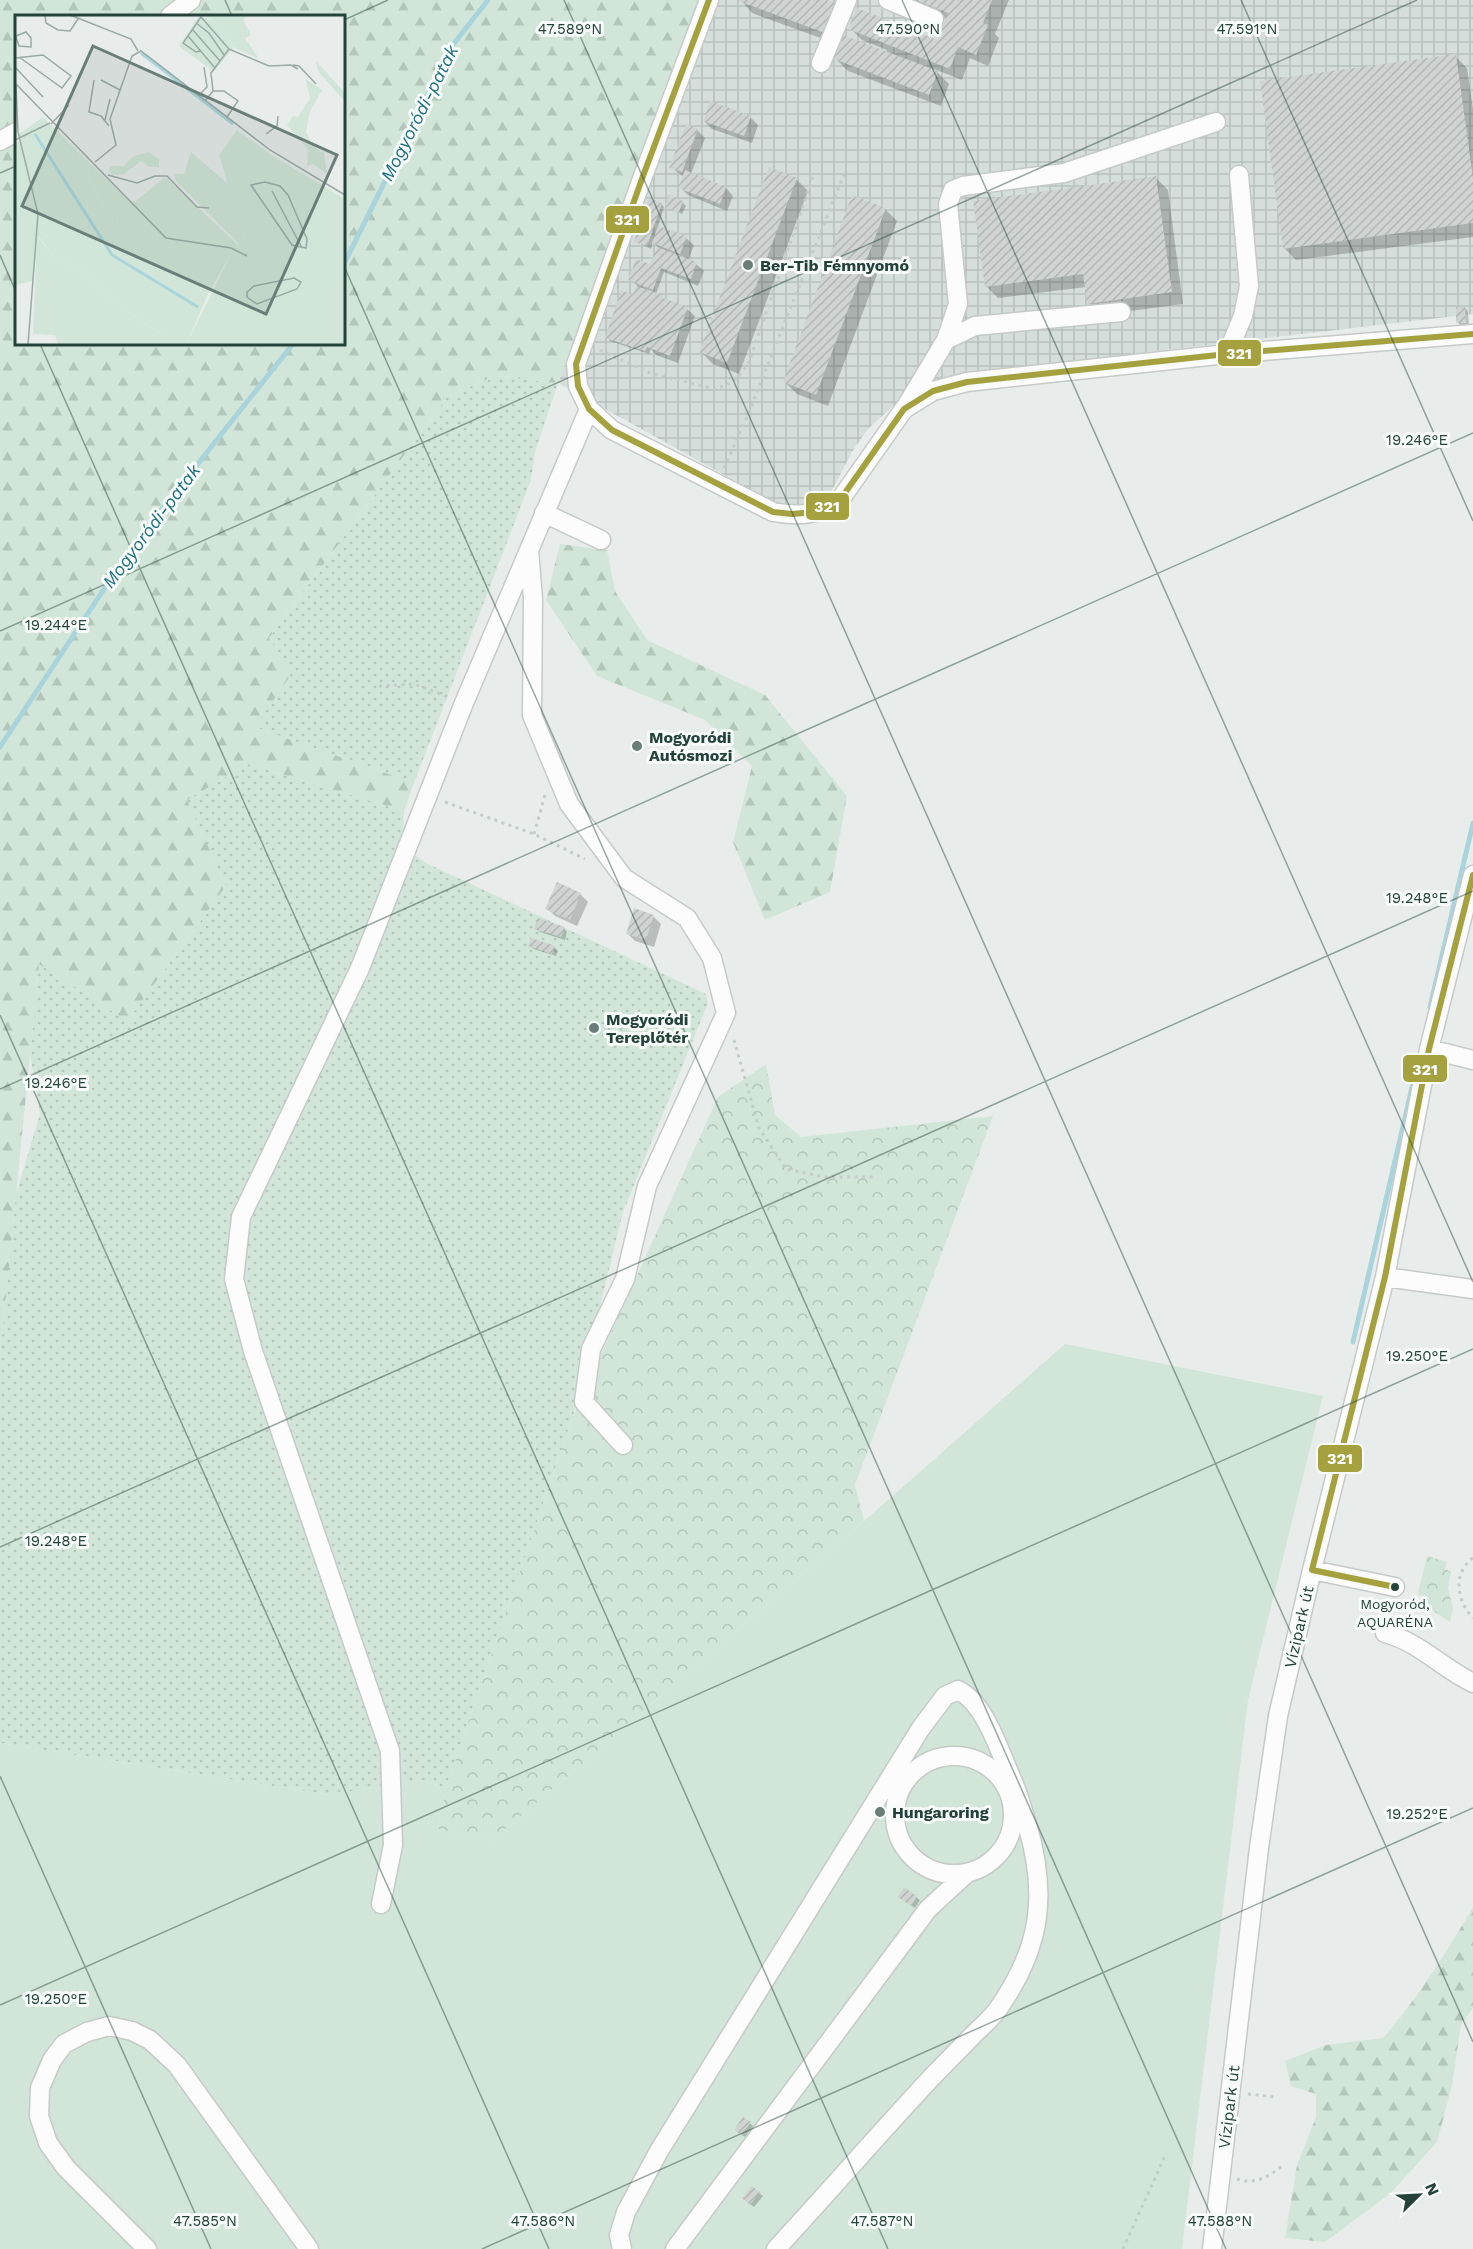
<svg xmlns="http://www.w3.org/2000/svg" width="1473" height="2249" font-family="'Work Sans',sans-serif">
	<defs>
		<pattern id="industrial-grid" width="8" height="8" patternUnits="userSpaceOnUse" patternTransform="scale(1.5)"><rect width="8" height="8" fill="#d6dedb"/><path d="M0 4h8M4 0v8" fill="none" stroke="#b8c0bd"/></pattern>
		<pattern id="grass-dots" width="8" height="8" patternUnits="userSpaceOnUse" patternTransform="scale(1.5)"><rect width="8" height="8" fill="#d1e6d8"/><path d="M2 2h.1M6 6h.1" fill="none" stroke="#b3c6ba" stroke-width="1.8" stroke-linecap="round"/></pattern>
		<pattern id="forest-firs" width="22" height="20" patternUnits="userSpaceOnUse" patternTransform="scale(1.5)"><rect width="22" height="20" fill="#d1e6d8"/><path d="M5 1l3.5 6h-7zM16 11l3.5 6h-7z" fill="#b3c6ba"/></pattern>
		<pattern id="park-crowns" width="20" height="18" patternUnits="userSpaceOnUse" patternTransform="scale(1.5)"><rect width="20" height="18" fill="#d1e6d8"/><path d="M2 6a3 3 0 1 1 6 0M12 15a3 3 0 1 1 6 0" fill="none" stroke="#b3c6ba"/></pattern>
		<pattern id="building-hatch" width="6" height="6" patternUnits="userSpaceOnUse" patternTransform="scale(1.5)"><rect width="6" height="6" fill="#cfd4d2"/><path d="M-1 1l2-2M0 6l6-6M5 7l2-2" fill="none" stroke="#b2b7b5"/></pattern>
	</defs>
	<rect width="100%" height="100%" fill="#e8edeb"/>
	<path fill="url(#industrial-grid)" d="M701 0H1473V314L977 372 936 383 892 407 868 429 852 452 831 492 807 506 784 508 558 383Z"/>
	<path fill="url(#grass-dots)" d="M494 376 558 383 535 452 531 480 414 783 254 727 291 673 269 638 447 397Z
		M248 764 404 811 402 846 426 863 706 994 708 1003 623 1212 573 1416 446 1788 421 1780 330 1795 0 1743V1356L16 1194 40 1114 30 1055 39 963 127 1021 226 886 186 800Z"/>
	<path fill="url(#forest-firs)" fill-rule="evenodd" d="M0 0H701L558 383 494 376 447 397 269 638 292 673 255 727 414 783 404 811 248 764 187 800 226 886 127 1021 39 964 0 1356ZM16 16H344V344H16Z
		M560 544 607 550 615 591 647 640 765 695 847 796 830 892 765 920 733 842 752 766 705 720 597 676 546 600Z
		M1473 1907V2008L1461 2025 1452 2086 1437 2142 1391 2193 1325 2242 1285 2238 1297 2165 1316 2117V2094L1291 2086 1285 2061 1326 2045 1383 2038C1418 1998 1446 1953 1473 1907Z"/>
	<path fill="url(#park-crowns)" d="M766 1064 775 1115 801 1137 993 1116 855 1485 864 1521 492 1841 438 1829 446 1788 573 1416 718 1097Z
		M1427 1556 1447 1562 1445 1569 1451 1572 1448 1588 1453 1609 1450 1622 1436 1613 1418 1593Z"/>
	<path fill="#d1e6d8" d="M1065 1344 1323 1396 1248 1700 1182 2249H0V1743L330 1795 421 1780 446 1788 438 1829 492 1841 864 1521Z"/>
	<path fill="#0003" d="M741 0H822L837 44 752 13Z
		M900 0H1009L995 34 999 38 988 66 970 58 962 80 934 69 949 84 941 106 848 71 836 59 886 53 887 50 862 40 850 28 938 42 947 18Z
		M1455 56 1467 68 1473 109V237L1296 260 1284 248Z
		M750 117 758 125 752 143 712 129 704 121Z
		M697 130 705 138 691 174 726 188 733 196 727 211 688 195 680 187 684 177 671 167Z
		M1156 178 1168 190 1183 304 1100 315 1088 303 1086 287 998 298 986 286Z
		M796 179 808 191 739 374 713 364 701 352Z
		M682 202 686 206 682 214 667 206Z
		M661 204 664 207 658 227 686 238 694 245 688 261 696 264 704 271 698 286 664 272 656 294 662 300 687 309 695 316 678 363 656 355 651 349 649 354 610 341 607 337 634 297 637 285 630 280 657 269 652 263 658 247 653 242 651 249 636 241Z
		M885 209 897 221 828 406 797 394 785 382Z
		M1465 308 1468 312 1469 326H1461L1458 322Z
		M580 894 588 902 577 926 555 916 547 908Z
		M653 916 661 924 654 947 635 941 627 933Z
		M536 928H564L567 932 565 940 540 932Z
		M530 946 554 947 558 951 556 956 534 949Z
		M900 1897H916L920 1900 915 1908Z
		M750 2123 753 2126 745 2137 739 2133Z
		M752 2188 763 2196 754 2207 747 2202Z"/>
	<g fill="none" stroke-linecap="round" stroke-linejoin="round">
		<path stroke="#a9d4db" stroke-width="5" d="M344 264 452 46 488 0
			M0 747 131 548 293 344
			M1430 1007 1473 823
			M1353 1342 1417 1066"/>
	</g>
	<path fill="url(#building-hatch)" d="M736 0H827L836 3 825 33Z
		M916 0H992L983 23 988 25 976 55 958 47 950 69 848 29 857 8 937 40 948 13Z
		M843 35 938 71 929 95 834 59Z
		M1456 54 1473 178V223L1283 249 1260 81Z
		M710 101 751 116 744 136 703 121Z
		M686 124 698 129 682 172 669 168Z
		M769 167 797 178 727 363 699 352Z
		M685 170 726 187 720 204 678 188Z
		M1156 176 1172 292 1087 304 1083 274 985 287 973 201Z
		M669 195 683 201 679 212 665 207Z
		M852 195 886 208 816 395 783 382Z
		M649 198 662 203 647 246 634 242Z
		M658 226 687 236 680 254 652 243Z
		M657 247 697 262 691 279 661 268 653 290 628 280 636 259 650 264Z
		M636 286 661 294 663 298 688 307 670 356 647 347 645 351 605 338 621 290 633 295Z
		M1456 307H1465L1466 323H1456Z
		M557 882 581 893 570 920 545 909Z
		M634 908 654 915 646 940 626 934Z
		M538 918 565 927 561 937 534 929Z
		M531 938 555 946 552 954 528 946Z
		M904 1887 917 1896 911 1906 898 1897Z
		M743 2117 751 2122 741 2135 734 2130Z
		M752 2186 760 2192 750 2205 742 2198Z"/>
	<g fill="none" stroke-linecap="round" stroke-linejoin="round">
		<defs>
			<path id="minor" d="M709 0 643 176 576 364 578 386 589 409 612 430 773 512C802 517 816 515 840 500L904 409 933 391 967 382 1227 354 1473 334
				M888 0 934 19
				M170 16 191 0
				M821 63 847 0
				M0 141 16 132
				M946 340 975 326 1121 312
				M1227 354 1243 316 1249 286 1239 175
				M907 405 946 340 958 304 948 204 953 190 963 186 1064 173 1216 122
				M544 513 601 540
				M529 550 533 599 532 715 569 804 624 878 687 918 712 958 726 1013 647 1186 625 1279 591 1349 584 1402 623 1445
				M1429 1049 1473 1060
				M1385 1277 1473 1289
				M1312 1570 1395 1587
				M1385 1633C1421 1643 1440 1667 1473 1683
				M895 1815a59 59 0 1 1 118 0a59 59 0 1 1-118 0Z
				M381 1904 393 1845 390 1751 253 1351 234 1279 241 1217 360 968 464 703 589 409
				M147 2249 66 2168 48 2143 39 2116 40 2088 52 2060 64 2044 87 2032 109 2026 132 2031 150 2040 177 2065 309 2249
				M622 2249 619 2235 626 2212 659 2151 921 1728 945 1696 958 1690C985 1703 999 1750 1011 1777 1018 1792 1022 1808 1027 1824 1048 1895 1041 1948 998 2009 991 2019 981 2027 973 2035 955 2054 936 2072 919 2091 871 2143 824 2197 776 2249
				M675 2249 928 1909 966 1874
				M1212 2249 1259 1848 1278 1716 1312 1570 1385 1277 1429 1049 1473 875"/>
		</defs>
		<use href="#minor" stroke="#c5cac8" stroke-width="21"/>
		<path stroke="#c3ccca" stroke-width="3" stroke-dasharray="3 4.5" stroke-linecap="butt" d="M600 350 650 373 715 389 733 382 748 365 814 174
			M724 468 747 417 846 169
			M379 686 414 684 449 697
			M445 802 534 834 585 859
			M534 834 545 795
			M734 1040 759 1128 786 1169 824 1177H874
			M1473 1558C1452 1573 1457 1602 1473 1618
			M1248 2094 1275 2097
			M1237 2179C1254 2185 1269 2177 1282 2166
			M1123 2249 1165 2156"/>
		<use href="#minor" stroke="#fcfcfc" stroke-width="18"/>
		<defs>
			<path id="bus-1" d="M709 0 643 176 576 364 578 386 589 409 612 430 773 512 792 514 816 512 840 500 904 409 933 391 967 382 1227 354 1473 334
				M1395 1587 1312 1570 1385 1277 1429 1049 1473 875"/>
		</defs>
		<use href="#bus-1" stroke="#f7fbf9" stroke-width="10"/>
		<use href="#bus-1" stroke="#a5a13f" stroke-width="6"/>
	</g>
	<path fill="none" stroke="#24423a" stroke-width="1.5" stroke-opacity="0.45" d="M225 0 232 16M564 0 1473 2042M902 0 1473 1282M1241 0 1473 521M344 20 388 0M0 173 16 166M0 255 16 292M344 266 1226 2249M40 344 888 2249M0 631 1417 0M0 1015 549 2249M0 1089 1473 433M0 1547 1473 891M0 1776 211 2249M0 2005 1473 1349M482 2249 1473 1808"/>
	<g fill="#697e78" stroke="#f7fbf9" stroke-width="2">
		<circle cx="748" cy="265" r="6"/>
		<circle cx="637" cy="746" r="6"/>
		<circle cx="594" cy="1028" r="6"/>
		<circle cx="880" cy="1812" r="6"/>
	</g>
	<circle fill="#24423a" stroke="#f7fbf9" stroke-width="2" cx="1395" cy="1587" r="5"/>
	<g text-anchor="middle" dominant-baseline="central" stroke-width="6" stroke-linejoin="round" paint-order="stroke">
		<g font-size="14" fill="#24423a" stroke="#f7fbf9">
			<text x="1395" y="1604">Mogyoród,<tspan x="1395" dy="18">AQUARÉNA</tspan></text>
		</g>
		<g font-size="16" font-weight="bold" fill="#24423a" stroke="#f7fbf9" text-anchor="start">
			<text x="760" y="265">Ber-Tib Fémnyomó</text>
			<text x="649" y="737">Mogyoródi<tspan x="649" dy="18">Autósmozi</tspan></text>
			<text x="606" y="1019">Mogyoródi<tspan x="606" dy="18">Tereplőtér</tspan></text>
			<text x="892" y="1812">Hungaroring</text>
		</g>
		<g font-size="16" fill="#24423a" stroke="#f7fbf9">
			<text transform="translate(1299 1627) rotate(-77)">Vízipark út</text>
			<text transform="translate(1229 2107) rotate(-83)">Vízipark út</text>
		</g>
		<g font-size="18" font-style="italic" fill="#1c6f80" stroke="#f7fbf9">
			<text transform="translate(419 113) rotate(-63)">Mogyoródi-patak</text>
			<text transform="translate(151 526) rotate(-53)">Mogyoródi-patak</text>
		</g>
	</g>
	<g transform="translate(15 15)">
		<rect width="330" height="330" fill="#e8edeb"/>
		<path d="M76 149 112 184 98 198 94 192H89L72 161ZM150 162 222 229 193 279 113 233 124 226 103 209 102 201 114 186H121Z" fill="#d1e6d8"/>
		<path d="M188 0H232L228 5 236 20 230 23 244 44 218 32 208 22 201 8ZM301 46 330 78V87L303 56ZM290 63 307 75 295 96 291 117 297 130 309 138 312 159 298 149 292 151 293 135 272 110 278 101 283 102 295 83ZM28 102 76 149 72 161 89 192H94L98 198 112 184 114 186 102 201 103 209H114L124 226 114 233 193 279 172 328H159L111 296 65 254 41 244 23 221 18 266 0 270V127H5L4 119ZM134 137 144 144V152H134L126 146 109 159 98 160 93 156 96 151H108L119 141Z" fill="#d1e6d8"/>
		<path d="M185 0 201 8 208 22 218 32 199 57 164 31ZM176 137 214 170 230 226 226 231 161 166 159 159H169Z" fill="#d1e6d8"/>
		<path d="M222 115 252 137 330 184V330H43L40 320 18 319 22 221 41 244 65 254 111 296 159 328H172L220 231 230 226 204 140Z" fill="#d1e6d8"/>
		<path fill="none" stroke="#a9d4db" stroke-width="3" d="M126 38 218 109M20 119 97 240 183 292"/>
		<path fill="none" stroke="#9aa9a4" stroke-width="1.5" d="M30 0 31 8 43 15 55 16 63 4M55 0 116 24 123 36M181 8 194 18 209 40M177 14 205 46M0 19 4 31 16 32V23L11 17 1 21M173 21 200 53M214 34 254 51 276 50 283 54M185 36 181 37 168 28 186 2 214 34 196 58 198 76M0 43 28 40 56 61 47 73 4 42M278 50 284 51 301 69M0 52 28 82M79 65 74 97 86 101 94 111M86 65 105 75M0 68 151 223 216 233 232 241M1 71 3 117 23 199 13 330M186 78 192 72 189 52M190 86 198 76H209L223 86 212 102M90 105 95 84M36 109 54 90M251 119 262 111 263 101M0 125 35 108M80 147 101 130 95 104 117 41 126 36 255 135 330 180M93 160 122 168 140 161H152L182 192 194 193M250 167 265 171 273 180 292 224 291 233 277 230 236 170ZM257 176 287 233M279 263 286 267 282 274 242 289 232 282V277L239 271Z"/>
		<path fill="#697e78" fill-opacity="0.15" stroke="#697e78" stroke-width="3" d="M78 31 322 140 251 299 7 191Z"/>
		<rect width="330" height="330" fill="none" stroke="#24423a" stroke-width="3"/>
	</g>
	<g font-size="15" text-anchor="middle" fill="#24423a" stroke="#f7fbf9" stroke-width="6" stroke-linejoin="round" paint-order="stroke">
		<text x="570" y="34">47.589°N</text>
		<text x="908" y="34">47.590°N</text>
		<text x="1247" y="34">47.591°N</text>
		<text x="1417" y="445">19.246°E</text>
		<text x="56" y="630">19.244°E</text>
		<text x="1417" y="903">19.248°E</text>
		<text x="56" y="1088">19.246°E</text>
		<text x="1417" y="1361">19.250°E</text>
		<text x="56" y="1546">19.248°E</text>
		<text x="1417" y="1819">19.252°E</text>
		<text x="56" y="2004">19.250°E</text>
		<text x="205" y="2226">47.585°N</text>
		<text x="543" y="2226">47.586°N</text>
		<text x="882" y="2226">47.587°N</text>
		<text x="1220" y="2226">47.588°N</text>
	</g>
	<g stroke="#f7fbf9" stroke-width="2">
		<rect x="605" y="205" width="45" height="29" rx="6" fill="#a5a13f"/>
		<rect x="1217" y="339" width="45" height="28" rx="6" fill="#a5a13f"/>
		<rect x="805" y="492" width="45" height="29" rx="6" fill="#a5a13f"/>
		<rect x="1402" y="1054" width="46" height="29" rx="6" fill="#a5a13f"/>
		<rect x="1317" y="1444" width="46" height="29" rx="6" fill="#a5a13f"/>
	</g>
	<g font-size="16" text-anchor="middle" font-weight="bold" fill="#fff">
		<text x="627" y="225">321</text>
		<text x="1239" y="359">321</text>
		<text x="827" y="512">321</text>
		<text x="1425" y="1075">321</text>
		<text x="1340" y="1464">321</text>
	</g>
	<g transform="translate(1419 2195) rotate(66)" stroke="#f7fbf9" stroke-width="4.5" paint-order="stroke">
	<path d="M0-4.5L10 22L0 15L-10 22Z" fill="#24423a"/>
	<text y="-9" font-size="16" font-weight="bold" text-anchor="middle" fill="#24423a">N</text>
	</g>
</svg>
